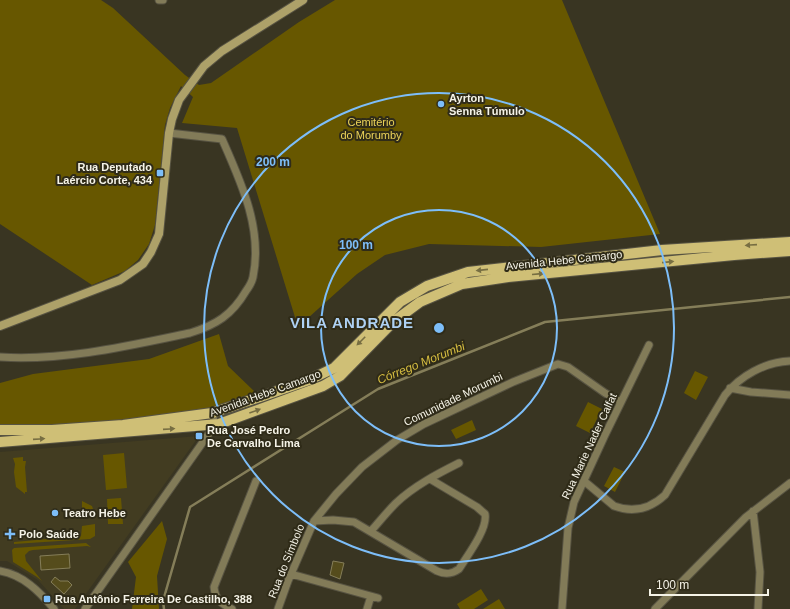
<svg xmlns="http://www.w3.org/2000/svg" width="790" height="609" font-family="Helvetica,sans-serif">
	<rect width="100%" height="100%" fill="#393522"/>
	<path fill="#423c21" d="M199 436 75 609H64L38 580 7 561H0V452Z"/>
	<path fill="#675700" d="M0 0H101L113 8 185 75 199 85 211 83 299 22 335 0H562L660 234 541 247 429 244 385 255 357 274 298 327 237 128 182 123 193 97 181 86 170 108 165 125 155 225 149 244 138 260 125 271 92 285 0 224Z
		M219 334 228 366 255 392 220 414 0 430V383L33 374 149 359Z
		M695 371 708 377 696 400 684 393Z
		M588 402 602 409 590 433 576 426Z
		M472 420 476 430 456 439 451 430Z
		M124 453 127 488 106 490 103 455Z
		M23 457V461H26L25 467 27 492H25V494L16 487 14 472 15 464 13 458Z
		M614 467 625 472 615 492 604 486Z
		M121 498 123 524H108L107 499Z
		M82 501 92 506 94 512 82 513Z
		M162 521 167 539 157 576 159 609H132L136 577 128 562Z
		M95 524V536L90 539 14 544V542L81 536 82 526Z
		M86 543 91 547 87 546 33 550 29 551 25 555 26 561 42 581 37 577 13 562 12 550 14 548Z
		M481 589 488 600 474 609H460L457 604Z
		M499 599 505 609H483Z"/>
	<path fill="#554c1c" stroke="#857e59" d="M69 554 70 568 41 570 40 556Z
		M333 561 344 563 340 579 330 575Z
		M55 577 60 581H68L72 585 64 594 51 582Z"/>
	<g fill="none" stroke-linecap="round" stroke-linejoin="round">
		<path stroke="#857e59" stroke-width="2.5" d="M164 609 163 601 190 507 378 389 545 322 790 297"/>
		<defs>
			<path id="street" d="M159 0H163
				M0 357C64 361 128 346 190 333 216 325 232 315 246 291 249 287 252 282 253 277 263 229 241 182 222 139L169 133
				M730 388 751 392 790 395
				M584 481 614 506C633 513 650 509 665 495L725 395C740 376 765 362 790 361
				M753 511 760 572 758 609
				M314 521 333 520 354 522 437 571C446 575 452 574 459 569 467 556 488 529 485 514L477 507 430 479
				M371 531C379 522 387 512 396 503 414 486 437 474 459 463
				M0 571C23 575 39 591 54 609
				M291 574 378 598
				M85 609 215 425 212 413
				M232 609C221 604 215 599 214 587L256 481
				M278 609 288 581 314 521 336 494 362 467 397 440 424 424 513 382 558 364 568 367 605 393 621 402
				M367 609 371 596
				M562 609 568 528 574 502 604 437 649 345
				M655 609 746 517 790 483"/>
			<path id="secondary" d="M0 326 120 280 143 264 151 252 159 234 169 133 172 119 179 100 204 66 222 51 303 0"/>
			<path id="primary" d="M0 430H52L123 425 212 413 263 396 309 380 334 368 400 302 427 286 468 272 662 250 790 242
				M0 442 219 424 323 386 340 376 393 322 420 302 462 284 508 277 734 255 790 251"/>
		</defs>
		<use href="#street" stroke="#575342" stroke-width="9"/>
		<use href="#secondary" stroke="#575342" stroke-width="10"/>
		<use href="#primary" stroke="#575342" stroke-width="12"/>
		<use href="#street" stroke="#827b58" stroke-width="7"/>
		<use href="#secondary" stroke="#ada169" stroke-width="8"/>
		<use href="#primary" stroke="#cfbf76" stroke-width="10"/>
	</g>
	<defs><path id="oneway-solid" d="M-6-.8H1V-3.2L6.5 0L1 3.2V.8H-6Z"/></defs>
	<g fill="#776e42">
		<use href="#oneway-solid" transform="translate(751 245) rotate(176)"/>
		<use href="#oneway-solid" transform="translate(668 262) rotate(-6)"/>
		<use href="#oneway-solid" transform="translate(482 270) rotate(174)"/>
		<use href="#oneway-solid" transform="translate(538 274) rotate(-5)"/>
		<use href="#oneway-solid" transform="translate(361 341) rotate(135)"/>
		<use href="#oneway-solid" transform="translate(255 411) rotate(-20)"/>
		<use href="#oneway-solid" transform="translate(169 429) rotate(-4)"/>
		<use href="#oneway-solid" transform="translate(39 439) rotate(-4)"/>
	</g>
	<g fill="none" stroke="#7dbef9" stroke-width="2">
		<circle cx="439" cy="328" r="118"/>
		<circle cx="439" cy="328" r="235"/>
	</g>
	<g fill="#7dbef9" stroke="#2f2b18" stroke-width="1.5">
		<circle cx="441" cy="104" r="4"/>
		<rect x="156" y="169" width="8" height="8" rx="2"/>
		<rect x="195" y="432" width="8" height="8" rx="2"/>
		<circle cx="55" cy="513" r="4"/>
		<path d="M8 528h4v4h4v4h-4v4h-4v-4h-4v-4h4z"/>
		<rect x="43" y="595" width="8" height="8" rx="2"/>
	</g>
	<g text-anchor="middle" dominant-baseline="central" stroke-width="4" stroke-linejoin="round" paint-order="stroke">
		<g font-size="11" font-weight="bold" fill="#f5f3e7" stroke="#2f2b18" text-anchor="start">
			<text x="449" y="98">Ayrton<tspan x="449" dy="13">Senna Túmulo</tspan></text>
			<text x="152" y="167" text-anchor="end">Rua Deputado<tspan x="152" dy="13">Laércio Corte, 434</tspan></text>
			<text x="207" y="430">Rua José Pedro<tspan x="207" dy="13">De Carvalho Lima</tspan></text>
			<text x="63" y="513">Teatro Hebe</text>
			<text x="19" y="534">Polo Saúde</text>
			<text x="55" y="599">Rua Antônio Ferreira De Castilho, 388</text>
		</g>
		<g font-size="11" fill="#ebd258" stroke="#2f2b18">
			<text x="371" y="122">Cemitério<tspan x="371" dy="13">do Morumby</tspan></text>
		</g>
		<g font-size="11" fill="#f5f3e7" stroke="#2f2b18">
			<text transform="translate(564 260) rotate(-6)">Avenida Hebe Camargo</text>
			<text transform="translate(265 393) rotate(-20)">Avenida Hebe Camargo</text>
			<text transform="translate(453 399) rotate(-26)">Comunidade Morumbi</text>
			<text transform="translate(589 446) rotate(-65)">Rua Marie Nader Calfat</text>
			<text transform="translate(286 561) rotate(-68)">Rua do Símbolo</text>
		</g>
		<g font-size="12" font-style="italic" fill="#d7be41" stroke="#2f2b18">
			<text transform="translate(421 363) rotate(-22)">Córrego Morumbi</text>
		</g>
		<g font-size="15" font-weight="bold" letter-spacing="1" fill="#aed1f3" stroke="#2f2b18">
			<text x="352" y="322">VILA ANDRADE</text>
		</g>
	</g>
	<circle cx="439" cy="328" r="6" fill="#7dbef9" stroke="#2f2b18" stroke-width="2"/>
	<g font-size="12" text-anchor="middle" font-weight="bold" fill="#7dbef9" stroke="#2f2b18" stroke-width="4" stroke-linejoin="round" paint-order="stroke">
		<text x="273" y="166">200 m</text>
		<text x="356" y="249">100 m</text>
	</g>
	<path d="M650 589v6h118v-6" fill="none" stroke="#f5f3e7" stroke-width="2"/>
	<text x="656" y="589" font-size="12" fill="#f5f3e7" stroke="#2f2b18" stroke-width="3" paint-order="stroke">100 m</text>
</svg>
